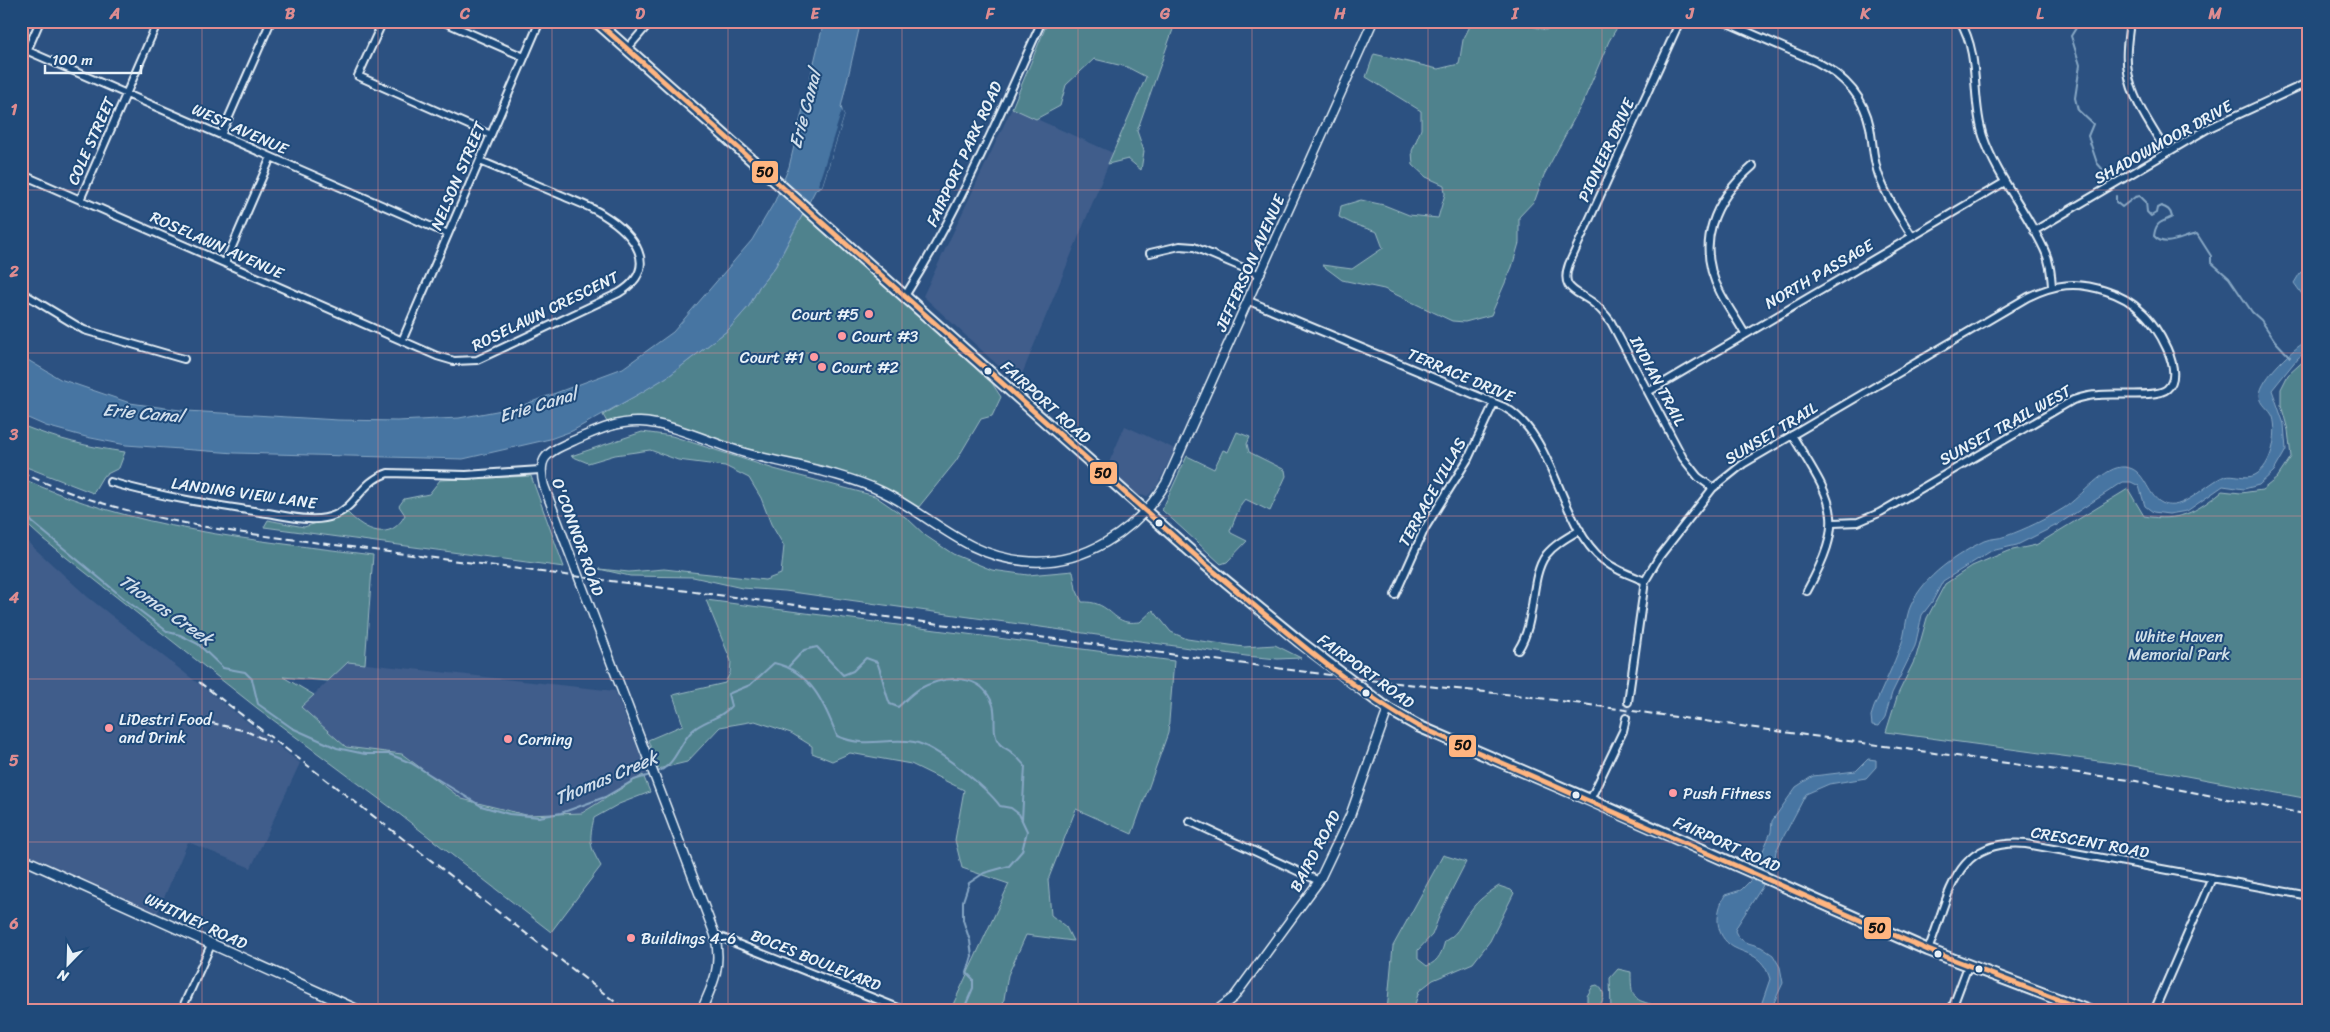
<svg xmlns="http://www.w3.org/2000/svg" width="2330" height="1032" font-family="Sriracha,sans-serif">
	<rect width="100%" height="100%" fill="#2c5181"/>
	<filter id="ink" filterUnits="userSpaceOnUse"><feTurbulence type="fractalNoise" baseFrequency=".02" numOctaves="2"/><feDisplacementMap in="SourceGraphic" scale="10" xChannelSelector="R" yChannelSelector="G"/><feConvolveMatrix kernelMatrix="1 2 1 2 8 2 1 2 1" color-interpolation-filters="sRGB"/></filter>
	<g filter="url(#ink)">
		<path fill="#3f5d8b" d="M1012 108 1113 153 1018 384 923 296Z
			M1125 426 1175 449 1157 486 1148 496 1138 495 1107 467Z
			M21 536 89 598 300 763 251 868 188 842 157 914 21 851Z
			M348 662 615 691 647 773 582 813 526 815 462 799 402 754 346 747 301 707Z"/>
		<path fill="#4f828d" stroke="#9cbac2" d="M1048 21H1176L1137 131 1144 151 1141 170 1128 159 1108 164 1146 77 1127 67 1094 59 1066 85 1060 106 1036 119 1012 108Z
			M1478 21H1512L1546 30 1560 21H1621L1609 41 1583 102 1544 175 1535 200 1519 217V243L1512 267 1491 315 1465 322 1452 321 1384 289 1342 280 1322 265 1352 269 1383 248 1377 232 1353 224 1339 217 1341 206 1361 200 1384 205 1409 215 1438 218 1445 194 1444 185 1426 177 1413 165 1412 151 1421 129V111L1366 77 1374 54 1438 69 1459 64 1463 40 1471 24Z
			M803 214 992 383 1001 397 992 416 981 419 956 461 918 508C864 472 807 467 746 449 713 439 675 420 641 418 629 417 618 420 607 422L603 415 670 375 728 330 749 306 759 287 775 267Z
			M2309 356V799L2128 765 1886 732 1898 694 1916 657 1927 618 1945 584 1972 566 2008 551 2036 545 2128 489 2144 516C2179 522 2195 513 2222 491L2241 493 2262 490 2277 478 2291 457 2288 430 2281 405V389L2288 375Z
			M21 425C56 439 88 447 125 452L119 468 103 476 93 493 21 465Z
			M642 432 672 436 774 469 875 496 908 519 926 536 953 554 992 570 1028 575 1073 571 1076 589 1082 602C1108 601 1111 619 1127 622 1131 623 1136 622 1140 622L1153 610 1171 632 1187 639 1244 647 1275 645 1301 658 1278 659 1246 656 785 591 742 588 693 577 630 576 599 569 629 572 664 569 765 580 781 574 784 546 771 524 761 498 749 478 725 466 678 460 650 450 615 455 588 463 571 456Z
			M1237 432 1250 437 1247 444 1249 452 1285 470 1286 476 1270 511 1245 499 1241 504 1230 531 1231 533 1247 541 1227 562 1221 564 1162 510 1187 456 1214 469 1223 450 1228 452Z
			M531 476 564 567 264 527 268 520 304 527 348 513C365 531 391 542 405 515L399 506 404 499 429 494 440 480Z
			M21 478C132 529 253 540 373 555L365 664 348 662 328 681 283 677 314 695 301 707 346 747 402 754 462 799 526 815 582 813 643 775 650 792 619 804 594 818C589 840 589 846 601 866L551 932 398 813 257 708 43 539 21 519Z
			M706 600 1174 661 1168 733 1132 834 1076 809 1048 880 1051 915 1066 927 1073 941 1026 935 1008 975 1002 1011H950L1009 884 962 868 955 840 964 790 911 764 850 753 832 761 812 753V746L791 733 755 721 720 727 687 762 658 769 648 740 683 725 673 695 725 683 730 673 731 661Z
			M1443 855 1466 862 1442 909 1432 935 1418 950V959L1427 966C1439 961 1442 952 1445 941 1461 932 1460 923 1471 910 1478 900 1488 893 1499 886L1511 890 1514 893 1490 941 1473 963 1433 980 1419 991 1413 1011H1387L1393 946Z
			M1618 969 1631 972C1631 1004 1635 998 1662 1008L1663 1011H1611L1610 978Z
			M1597 985C1607 991 1605 1004 1594 1008L1587 1002V996L1593 986Z"/>
		<path fill="#4675a2" stroke="#87a7c4" d="M824 21H861L841 107 844 116 822 186 816 189 775 267 759 287 749 306 728 330 670 375 639 394 572 431 550 439 463 459 235 453 126 445 86 437 46 426 21 415V356L60 379 130 403 187 411 338 420 397 421 459 418 518 407 623 368 673 332 752 240 775 201 789 167Z
			M2309 264V304L2294 283 2300 273Z
			M2309 340V352H2305L2297 359 2272 390 2284 424 2286 450 2274 471 2259 485 2244 489 2223 486 2187 511 2169 514 2153 512 2145 506 2139 486 2131 482H2123L2057 525 2017 545 1991 551 1943 581 1932 602 1922 615 1915 646 1892 693 1885 717 1879 726 1872 725 1871 716 1874 707C1883 687 1893 666 1901 645 1906 632 1905 618 1911 605 1925 575 1956 555 1984 541 1991 538 1999 539 2006 536 2026 529 2046 519 2064 508 2081 497 2105 465 2125 467 2146 469 2146 495 2162 503 2181 514 2207 482 2225 476 2234 473 2245 480 2255 475 2272 466 2278 434 2273 417 2270 409 2260 405 2260 395 2260 379 2295 346 2309 340Z
			M1868 759 1876 760V767L1866 778 1829 784 1806 794 1776 851 1774 866 1769 869 1762 887 1737 926 1735 931 1738 937 1745 942 1761 947 1773 955 1780 967 1783 983 1770 1011H1759L1770 979C1767 970 1764 963 1755 957 1749 953 1740 951 1733 947 1714 935 1715 913 1725 895L1741 890 1750 881 1771 832 1772 821 1796 787 1813 776 1856 771Z"/>
		<path fill="#2c5181" d="M842 110 844 116 822 186 818 185Z"/>
		<g fill="none" stroke-linecap="round" stroke-linejoin="round">
			<path stroke="#87a7c4" stroke-width="2" d="M2056 21 2061 24 2077 23 2076 28 2071 36 2080 65 2075 98 2078 110 2093 124 2088 136 2097 163 2105 172 2107 177
				M2116 196V202L2122 207 2135 197 2140 196 2146 202 2147 212 2151 216 2156 213 2157 208 2161 206C2167 208 2171 210 2172 217 2161 223 2156 221 2154 236 2165 249 2183 236 2197 234L2211 256V262L2229 278 2252 312 2261 320 2275 341 2290 357
				M21 504 32 522 127 601 168 632 180 635 198 644 223 668 245 672 252 679 258 704 292 728 337 748 365 754H389L411 763 481 806 509 814 539 817 561 813 605 797 634 780 650 775
				M789 666 804 650 817 647 843 675 853 671 866 658 877 662C883 676 884 690 890 704L898 707C905 701 911 694 919 689 945 675 982 672 993 705 997 717 991 732 999 743 1001 747 1008 749 1011 752 1016 756 1021 761 1025 766L1022 820
				M655 773C676 766 678 745 692 731 703 720 721 719 731 706L728 694 750 685 774 663C811 671 825 705 837 736 867 749 886 737 914 742 936 746 987 788 1000 806L1011 808 1019 814 1027 831 1022 851 1009 866 984 873 969 883 963 901V920L970 941 972 956 967 973 973 979V988L963 1011"/>
			<path stroke="#486993" stroke-width="6" stroke-dasharray="6 3" stroke-linecap="butt" d="M1626 718 1628 702"/>
			<defs>
				<path id="minor" d="M383 21 358 76 491 135
					M442 21 524 57
					M1680 21 1569 264C1560 289 1575 290 1592 302 1600 308 1605 314 1611 322L1683 458 1698 477 1713 488
					M1723 21 1817 62C1844 76 1864 97 1870 127 1873 144 1873 160 1879 176 1887 198 1900 217 1912 236
					M1960 21C1981 56 1971 99 1983 136 1997 177 2026 210 2044 249 2050 261 2051 274 2052 286
					M2130 21C2128 38 2125 55 2128 72 2132 101 2153 128 2167 153
					M21 48 448 234
					M627 49 651 21
					M27 51 40 21
					M221 135 271 21
					M21 174 437 356 454 361 477 360 619 293C662 267 633 233 602 214 590 206 574 201 561 195 534 184 507 172 480 161
					M80 200 158 21
					M2034 231 2209 128 2309 82
					M1150 253 1180 246 1194 247 1260 275
					M225 263 271 157
					M21 292 84 330 184 359
					M905 296C960 209 999 115 1042 21
					M1249 301 1504 407C1555 434 1559 524 1603 560 1615 570 1630 575 1645 581
					M1745 334C1737 320 1728 307 1721 294 1694 244 1714 200 1753 166
					M402 341 540 21
					M1648 392 2005 182
					M1792 435C1833 503 1848 516 1807 591
					M110 482C162 497 214 505 267 513 288 516 315 524 335 515 358 505 360 482 388 473L466 475 540 470
					M1395 595 1425 528 1468 459 1494 403
					M1518 650C1537 622 1529 578 1546 555 1555 544 1568 537 1580 530
					M1628 702 1645 581 1659 557 1713 488 1743 464 2028 297C2055 284 2076 281 2106 291 2119 295 2132 302 2142 312 2156 324 2186 372 2167 389 2157 398 2114 393 2099 395 2090 395 2082 397 2073 400L1879 513 1858 522 1833 523
					M1590 800 1623 731 1626 718
					M1189 821 1319 881
					M715 935 906 1011
					M1928 950C1950 897 1952 838 2026 844L2309 896
					M181 1011 211 945
					M1951 1011 1968 966
					M2154 1011 2212 878
					M2296 1011 2309 1007"/>
				<path id="tertiary" d="M701 1011C714 983 722 966 715 935L544 486C536 455 549 452 575 440 596 431 616 421 640 422 671 423 714 444 745 453 789 465 842 472 883 492 933 517 966 556 1024 561 1082 567 1137 531 1166 483L1373 21
					M1216 1011 1234 997 1319 881 1350 816 1388 709"/>
				<path id="secondary" d="M21 858 360 1011"/>
				<path id="primary" d="M596 21 1206 565 1300 642 1388 709 1418 726 1590 800 1928 950 2089 1011"/>
			</defs>
			<use href="#minor" stroke="#e8f1f8" stroke-width="10"/>
			<use href="#tertiary" stroke="#e8f1f8" stroke-width="11"/>
			<use href="#secondary" stroke="#e8f1f8" stroke-width="12"/>
			<use href="#primary" stroke="#e8f1f8" stroke-width="14"/>
			<use href="#minor" stroke="#1f4a7a" stroke-width="6"/>
			<use href="#tertiary" stroke="#1f4a7a" stroke-width="8"/>
			<use href="#secondary" stroke="#1f4a7a" stroke-width="9"/>
			<use href="#primary" stroke="#1f4a7a" stroke-width="10"/>
			<path stroke="#e8f1f8" stroke-width="2" stroke-dasharray="8 4" stroke-linecap="butt" d="M21 472C90 505 161 520 236 532L1368 680 1525 696 2136 781 2309 815
				M199 682 627 1011
				M199 720 246 731 270 742"/>
			<defs>
				<path id="bus-1" d="M596 21 1206 565C1274 621 1341 683 1418 726L1928 950 2088 1011"/>
			</defs>
			<use href="#bus-1" stroke="#1f4a7a" stroke-width="9"/>
			<use href="#bus-1" stroke="#ffb580" stroke-width="5"/>
		</g>
	</g>
	<path fill="none" stroke="#df8c90" stroke-width="1" stroke-opacity="0.55" d="M202 21V1011M378 21V1011M552 21V1011M728 21V1011M902 21V1011M1078 21V1011M1252 21V1011M1428 21V1011M1602 21V1011M1778 21V1011M1952 21V1011M2128 21V1011M21 190H2309M21 353H2309M21 516H2309M21 679H2309M21 842H2309"/>
	<g fill="#ff9aa2" stroke="#1f4a7a" stroke-width="2">
		<circle cx="869" cy="314" r="5"/>
		<circle cx="842" cy="336" r="5"/>
		<circle cx="814" cy="357" r="5"/>
		<circle cx="822" cy="367" r="5"/>
		<circle cx="109" cy="728" r="5"/>
		<circle cx="508" cy="739" r="5"/>
		<circle cx="1673" cy="793" r="5"/>
		<circle cx="631" cy="938" r="5"/>
	</g>
	<g fill="#e8f1f8" stroke="#1f4a7a" stroke-width="2">
		<circle cx="988" cy="371" r="4.5"/>
		<circle cx="1159" cy="523" r="4.5"/>
		<circle cx="1366" cy="693" r="4.5"/>
		<circle cx="1576" cy="795" r="4.5"/>
		<circle cx="1938" cy="954" r="4.5"/>
		<circle cx="1979" cy="969" r="4.5"/>
	</g>
	<g text-anchor="middle" dominant-baseline="central" stroke-width="4" stroke-linejoin="round" paint-order="stroke">
		<g font-size="16" fill="#e8f1f8" stroke="#1f4a7a">
			<text transform="translate(240 129) rotate(24)">WEST AVENUE</text>
			<text transform="translate(91 141) rotate(-66)">COLE STREET</text>
			<text transform="translate(2163 142) rotate(-29)">SHADOWMOOR DRIVE</text>
			<text transform="translate(1606 150) rotate(-65)">PIONEER DRIVE</text>
			<text transform="translate(964 154) rotate(-65)">FAIRPORT PARK ROAD</text>
			<text transform="translate(458 176) rotate(-67)">NELSON STREET</text>
			<text transform="translate(217 245) rotate(24)">ROSELAWN AVENUE</text>
			<text transform="translate(1250 263) rotate(-66)">JEFFERSON AVENUE</text>
			<text transform="translate(1819 274) rotate(-30)">NORTH PASSAGE</text>
			<text transform="translate(545 311) rotate(-26)">ROSELAWN CRESCENT</text>
			<text transform="translate(1461 375) rotate(23)">TERRACE DRIVE</text>
			<text transform="translate(1658 381) rotate(62)">INDIAN TRAIL</text>
			<text transform="translate(1046 402) rotate(42)">FAIRPORT ROAD</text>
			<text transform="translate(2005 425) rotate(-29)">SUNSET TRAIL WEST</text>
			<text transform="translate(1771 433) rotate(-31)">SUNSET TRAIL</text>
			<text transform="translate(1432 492) rotate(-61)">TERRACE VILLAS</text>
			<text transform="translate(244 493) rotate(8)">LANDING VIEW LANE</text>
			<text transform="translate(578 537) rotate(70)">O'CONNOR ROAD</text>
			<text transform="translate(1366 671) rotate(36)">FAIRPORT ROAD</text>
			<text transform="translate(2090 842) rotate(10)">CRESCENT ROAD</text>
			<text transform="translate(1727 844) rotate(24)">FAIRPORT ROAD</text>
			<text transform="translate(1315 851) rotate(-62)">BAIRD ROAD</text>
			<text transform="translate(196 921) rotate(25)">WHITNEY ROAD</text>
			<text transform="translate(816 960) rotate(22)">BOCES BOULEVARD</text>
		</g>
		<g font-size="16" fill="#e8f1f8" stroke="#1f4a7a" text-anchor="start">
			<text x="859" y="314" text-anchor="end">Court #5</text>
			<text x="852" y="336">Court #3</text>
			<text x="804" y="357" text-anchor="end">Court #1</text>
			<text x="832" y="367">Court #2</text>
			<text x="119" y="719">LiDestri Food<tspan x="119" dy="18">and Drink</tspan></text>
			<text x="518" y="739">Corning</text>
			<text x="1683" y="793">Push Fitness</text>
			<text x="641" y="938">Buildings 4-6</text>
		</g>
		<g font-size="16" fill="#d1e0e8" stroke="#1f4a7a">
			<text x="2179" y="636">White Haven<tspan x="2179" dy="18">Memorial Park</tspan></text>
		</g>
		<g font-size="18" font-style="italic" fill="#d0deeb" stroke="#1f4a7a">
			<text transform="translate(805 109) rotate(-75)">Erie Canal</text>
			<text transform="translate(538 405) rotate(-17)">Erie Canal</text>
			<text transform="translate(143 413) rotate(5)">Erie Canal</text>
			<text transform="translate(166 610) rotate(35)">Thomas Creek</text>
			<text transform="translate(606 778) rotate(-23)">Thomas Creek</text>
		</g>
	</g>
	<g stroke="#1f4a7a" stroke-width="2">
		<rect x="751" y="160" width="28" height="24" rx="5" fill="#ffb580"/>
		<rect x="1089" y="461" width="29" height="24" rx="5" fill="#ffb580"/>
		<rect x="1448" y="734" width="29" height="24" rx="5" fill="#ffb580"/>
		<rect x="1863" y="916" width="29" height="24" rx="5" fill="#ffb580"/>
	</g>
	<g font-size="14" text-anchor="middle" font-weight="bold" fill="#111">
		<text x="765" y="177">50</text>
		<text x="1103" y="478">50</text>
		<text x="1463" y="750">50</text>
		<text x="1877" y="933">50</text>
	</g>
	<rect width="2330" height="1032" fill="none" stroke="#1f4a7a" stroke-width="55"/>
	<g transform="translate(68 964) rotate(203)" stroke="#1f4a7a" stroke-width="4" paint-order="stroke">
	<path d="M0-4L9 19L0 12L-9 19Z" fill="#e8f1f8"/>
	<text y="-8" font-size="14" font-weight="bold" text-anchor="middle" fill="#e8f1f8">N</text>
	</g>
	<path d="M45 65v8h96v-8" fill="none" stroke="#e8f1f8" stroke-width="2.5"/>
	<text x="52" y="65" font-size="15" fill="#e8f1f8" stroke="#1f4a7a" stroke-width="4" paint-order="stroke">100 m</text>
	<rect x="28" y="28" width="2274" height="976" fill="none" stroke="#df8c90" stroke-width="2"/>
	<g font-size="16" text-anchor="middle" font-weight="bold" fill="#df8c90">
		<text x="115" y="19">A</text>
		<text x="290" y="19">B</text>
		<text x="465" y="19">C</text>
		<text x="640" y="19">D</text>
		<text x="815" y="19">E</text>
		<text x="990" y="19">F</text>
		<text x="1165" y="19">G</text>
		<text x="1340" y="19">H</text>
		<text x="1515" y="19">I</text>
		<text x="1690" y="19">J</text>
		<text x="1865" y="19">K</text>
		<text x="2040" y="19">L</text>
		<text x="2215" y="19">M</text>
		<text x="14" y="115">1</text>
		<text x="14" y="277">2</text>
		<text x="14" y="440">3</text>
		<text x="14" y="603">4</text>
		<text x="14" y="766">5</text>
		<text x="14" y="929">6</text>
	</g>
</svg>
